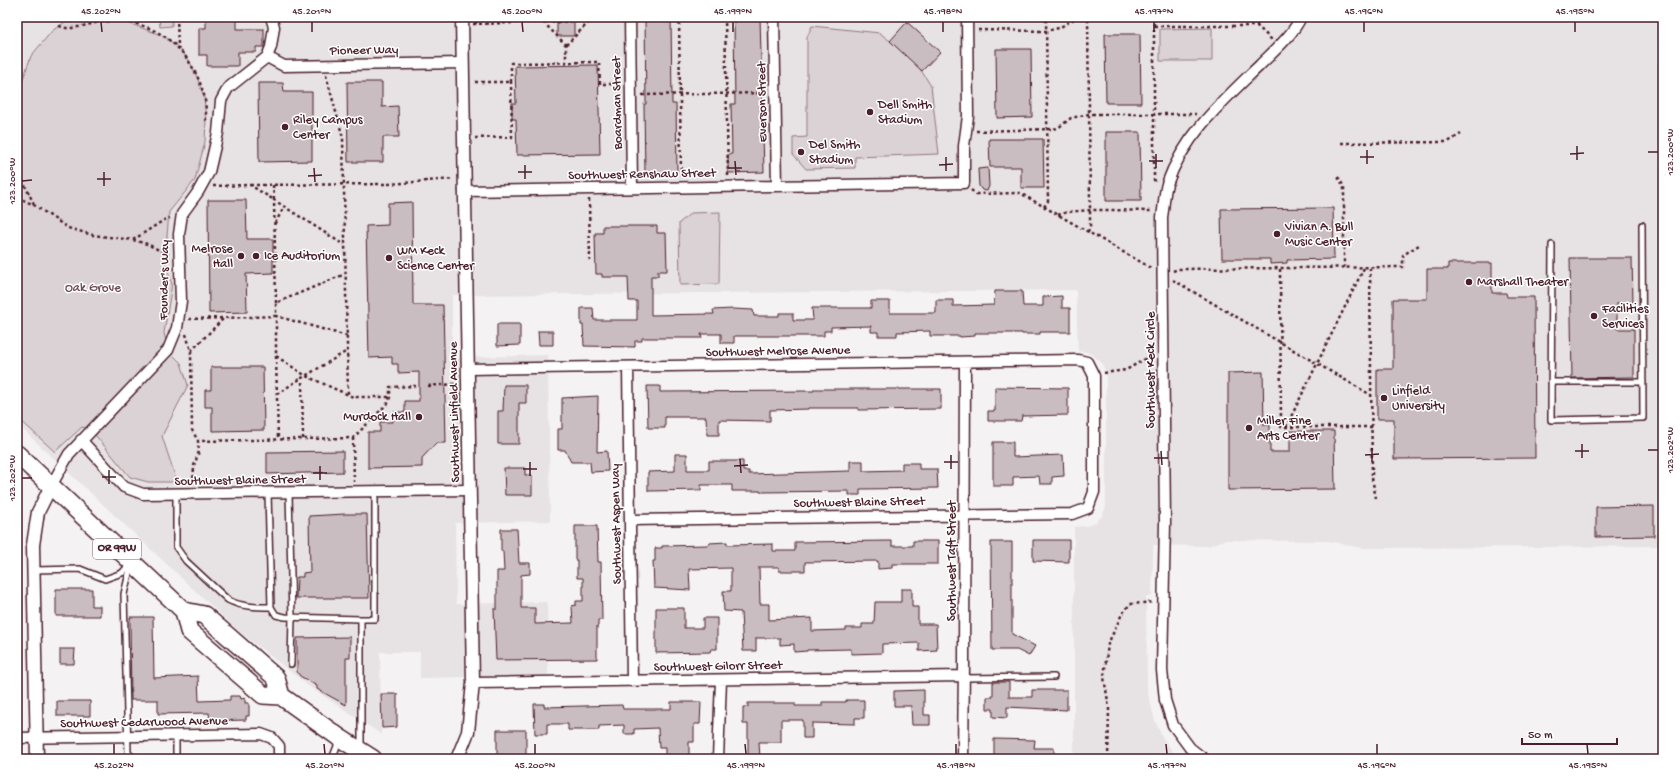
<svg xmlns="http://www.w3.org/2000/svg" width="1680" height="776" font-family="'Gochi Hand',sans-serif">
	<rect width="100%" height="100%" fill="#f4f2f2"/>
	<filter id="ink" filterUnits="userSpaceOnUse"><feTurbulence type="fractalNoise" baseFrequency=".025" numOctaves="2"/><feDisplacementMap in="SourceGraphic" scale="8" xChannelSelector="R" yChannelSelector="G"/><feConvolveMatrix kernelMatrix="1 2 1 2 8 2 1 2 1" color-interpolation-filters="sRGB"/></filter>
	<g filter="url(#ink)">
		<path fill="#e7e2e3" d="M17 17H1658L1661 222H1663V546L1362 548 1328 541 1224 540 1208 546 1153 545 1152 596 1146 597 1147 690 1155 721 1162 737 1178 759H1074V527L1087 526 1095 523 1102 516 1106 507V373L1102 363 1094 356 1087 352 1078 351 1076 290 452 295V358L548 355 550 521 455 523 456 604 547 602 548 675 420 678V652H380L381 734 310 687 235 628 17 424Z"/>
		<path fill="#dbd2d5" stroke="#927880" d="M72 17H127L128 23 164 36 178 47 189 60 197 77 204 97 206 120 205 142 195 180 169 212 165 261 172 284 164 333 168 350 181 363 188 385 162 436 177 482H148L130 477 91 430 82 427 55 452 17 417V96L31 56 52 31Z
			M159 17H172V26L160 27Z
			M812 26 880 33 915 61 931 86 939 154 855 157V168L806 169 793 154V138L807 137V37Z
			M1212 28V61H1160V29Z
			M720 212 719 284 680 285 679 223 691 213Z"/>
		<path fill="#cabdc1" stroke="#4a1f2b" d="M206 17H237V29H264V47H256V52H238V66H207V55H199V28H206Z
			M645 17H671L672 104H676L677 173 645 174 644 104H646Z
			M734 17H760L764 172 728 173V154H732L731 104H735Z
			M557 20H574V36H557Z
			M907 22 940 52 922 71 890 41Z
			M1105 34H1140L1141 103H1106Z
			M996 49H1031L1032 117 997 118Z
			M598 65 600 154 517 155 516 119H512V103H516L515 66Z
			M347 82H382V107L398 106 399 137H383V162H348Z
			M258 83H283L284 92H312V161L259 162Z
			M1106 132H1140L1141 201H1106Z
			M989 139H1043L1044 188H1021V167H990Z
			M988 168 989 186 987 191 982 190 979 186 978 169Z
			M208 200H246L247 239H273V273L246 274 247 312 209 313Z
			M412 202 413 305H443L446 443H436L422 458V467L368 468V432H380V422H393V412H405V401H419V372L398 373V364H392V357L369 358 366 226 388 225V203Z
			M1333 208 1334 259 1287 260V263L1270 264V259H1222L1221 209Z
			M603 226H657V233H666L667 271H658V276H651V315L714 314 713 310 733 309 753 310 754 316H779V313H793V320H813L812 308H871V301H890V313H936V300H953V306L994 305 995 291H1022L1023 306H1043V297L1062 296V308H1070V332H1040V334H1022V333H975V336L960 337V336H930V331L897 332V336H878V332H871V326L831 327V331H824V336H734V343H721V334H701L702 338H642V341H635V347L584 346 583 325H581V308H593L594 320H637V301H629L628 277H602V274H596L595 233H603Z
			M1570 258H1632L1633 303H1617V329H1634V377L1572 378Z
			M1448 263H1492V293H1506L1507 297H1534L1535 458 1394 459V419H1377V369H1393V299H1427V269H1448Z
			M497 324H520V345L497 346Z
			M538 331H553V345H539Z
			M211 367H263L264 430 212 431V407H205V390H211Z
			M1263 372 1264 425H1270V452H1290V431H1334L1335 489 1228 490V373Z
			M504 385H526V403H519V444H498V411H503Z
			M647 386H660V392L814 391V389H941V409L858 410V408H808V409L770 410V421L719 420V435H707L706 417H665V428H648Z
			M995 387 1068 388V415L1022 416 1021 421H988V411H995Z
			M598 396 597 452 607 451 608 471 591 472 590 462H571L565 450H558V429H562V398Z
			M993 442H1013V457L1063 455 1064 476 1052 477V484H1040L1039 476 1013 477V486H993Z
			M343 451V472L267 474V452Z
			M675 454H687V470H709V461H743V471H749V474L850 471V461H863V471L902 470V463H919V469H937L938 488 860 489V495H849V491L760 492V491H732V485H701V490L648 491V472L675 471Z
			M504 468H525V475H532V495H505Z
			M1654 506V536L1596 537V507Z
			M345 514H367L369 598H296L297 577H303V573L310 572 309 516Z
			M575 526H597L598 562H601L602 620H598V626H597V659L496 660 494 609H497V571H504L503 551H501V529H517L519 563H530V574L521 575V608H535V624L573 623 572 606 576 605V601H583V578H577V560H575Z
			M1033 540H1069V562L1033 561Z
			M892 541V546H913V541H938V564H892V568L878 569V561L805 562V571H779V567H759L760 604H769V620L812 618V631L846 630V628H862V624H874L875 602H901V589H912V607H918V624H936L937 650 919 651V643L882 644V653L851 654V649L807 650V651L794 652V644L780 645V638H756V651H743L741 612 724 611 723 591H731V568L689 569 690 590 654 588 653 561H655V548H662V546L709 545V543L727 542V545L773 544V551H795V542Z
			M991 542H1012V634L1035 646 1029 656 1017 650H992Z
			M56 589H92V606H100V616H56Z
			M656 608H684V628H703V618H717V649H711L710 652 656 653Z
			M130 617H153L154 678 198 676 199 701 230 700V696H240L241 699 245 698V703H249V716H246V720L210 721 209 713 158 714V700H131Z
			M350 637V658H346V705L317 689V686L300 676 297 672V638Z
			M60 649H75L74 664H60Z
			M993 682H1009V697H1032V690H1067V710L1007 707V718L993 717V709H987V697H993Z
			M924 690V715H930V725H912L911 706H894V691Z
			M381 694H397V727L382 728Z
			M846 700H864V718H855V724L812 723V738H803V720H781V742H759L760 759H748V724H743V707H748V703H795V706H822V702H846Z
			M57 701H90V716H57Z
			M671 702H701L700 724H694V742H689V759H665V748H659L658 728 634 729V734H624V725L599 726V730H568V724H547V734H535L534 704H544V707L622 705 623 709H671Z
			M497 730H526V756L497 757Z
			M994 739 1035 740 1034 748H1054V759H994Z"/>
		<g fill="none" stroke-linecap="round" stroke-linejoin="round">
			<defs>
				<path id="service" d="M1552 245 1551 420 1643 418 1642 225
					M1551 382H1643
					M289 493 292 617 291 664
					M176 495V547L186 561 228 600C242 607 255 607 271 607L268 493
					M34 570 80 569 105 579 122 573 130 564
					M271 607 276 615 285 617 361 619V747
					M361 619H375V492
					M964 678 1054 677
					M176 736V759
					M128 753 135 759
					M279 758 293 759
					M125 759 128 753 124 594 131 565
					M332 759 339 741"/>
				<path id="minor" d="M630 17 632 188
					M774 17 777 186
					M267 57 284 66 463 63
					M464 191 964 183V146L968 116 967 17
					M628 367 632 681
					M468 369 1078 360 1087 362 1094 376V492L1088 508 1072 514 630 520
					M81 440 124 487 143 494 470 490
					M51 486 69 454 168 350 177 328 181 301 179 234 182 214 198 192 209 172 218 133 221 101 228 88 267 57 271 47 274 27 271 17
					M473 683 964 676
					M17 738 261 734 272 738 279 746V759
					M718 759 721 680
					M963 759 964 664 965 362
					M1204 759 1190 748 1173 725 1165 700 1162 670 1165 523 1162 217C1164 206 1164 194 1167 184 1184 135 1224 100 1260 65 1275 50 1292 36 1301 17"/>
				<path id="tertiary" d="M37 759 33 545 38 512 51 486
					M457 759 468 732 473 683 462 17"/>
				<path id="trunk" d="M17 454 184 611 204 615 276 678 281 696
					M184 611 189 631 263 695 281 696 340 738 373 759"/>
			</defs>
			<use href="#service" stroke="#4a1f2b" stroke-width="8"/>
			<use href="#minor" stroke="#4a1f2b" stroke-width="13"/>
			<use href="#tertiary" stroke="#4a1f2b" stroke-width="15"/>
			<use href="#trunk" stroke="#4a1f2b" stroke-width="20"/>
			<path stroke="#4a1f2b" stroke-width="2.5" stroke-dasharray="3 3" stroke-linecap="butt" d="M177 17 178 46
				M540 17 543 22 566 45V63
				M679 17 681 176
				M725 17 728 176
				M1154 17V180L1157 181
				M1257 17V26
				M473 24 620 20
				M475 24 480 17
				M59 26C63 27 67 29 71 28 84 27 97 21 110 21 158 20 192 51 204 95 206 103 206 112 206 120L208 122
				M1154 26H1257L1272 40
				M978 30 1046 31 1059 28 1077 17
				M566 45 590 21
				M326 75 343 138 348 395
				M475 82H511V63L599 62 600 84H621
				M642 95 765 93
				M976 131 1053 129 1058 128 1071 118 1089 114H1196
				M475 138 512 137 511 82
				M1341 143 1448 142 1461 134
				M17 169 34 204
				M1338 177 1344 187V268
				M250 185 389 184 453 179
				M273 185 274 199
				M213 186 250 185 274 200
				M971 190 976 194 1020 193 1153 269
				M17 197 34 205 68 228 93 235 133 240 147 244 169 255
				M589 199 590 261
				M1044 207 1048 201 1046 17
				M1058 215C1076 207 1129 211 1151 211L1153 212
				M275 223 285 206
				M1088 232 1090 226V201L1088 17
				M133 240 164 220 170 218
				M1370 268 1372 478 1376 498
				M1280 269 1281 427H1372
				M1173 271 1178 269 1403 267V255L1419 245
				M1173 280 1371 395
				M276 303 274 200 344 245
				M189 319 224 318
				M186 334 191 351 192 430 198 441
				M347 336 276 316V356L306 376 353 397H390
				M191 351 224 318 276 316V303L345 274
				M276 356 278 439
				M1104 373 1126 370 1152 355
				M428 386 455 384
				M277 394 303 377
				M1286 427 1364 268
				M353 438 354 482
				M303 439 302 378 347 351
				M193 484 194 466 199 451 198 441 353 438 388 403 390 397V387L416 386
				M17 494H18
				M1108 759 1109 708 1104 677 1108 644 1122 614 1130 604 1154 602"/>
			<use href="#service" stroke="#fff" stroke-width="5"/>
			<use href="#minor" stroke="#fff" stroke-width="10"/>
			<use href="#tertiary" stroke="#fff" stroke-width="12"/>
			<use href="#trunk" stroke="#fff" stroke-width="17"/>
		</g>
	</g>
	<path fill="none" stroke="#4a1f2b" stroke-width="1.5" d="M101 22 102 32M312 22V32M522 22 523 32M733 22V32M943 22V32M1154 22V32M1364 22V32M1575 22V32M1577 146V160M1367 150V164M1648 152H1658M1156 154V168M1570 154 1584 153M946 157V171M1360 157H1374M735 161 736 175M1149 161H1163M525 165V179M939 165 953 164M314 168 315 182M728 168H742M104 172V186M518 172H532M308 176 322 175M97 179H111M22 181 32 180M1582 444V458M1372 448V462M1648 450H1658M1161 451 1162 465M1575 451H1589M951 455V469M1365 455 1379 454M1154 458H1168M740 459 741 473M530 462V476M944 462H958M320 466V480M734 466 748 465M523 469H537M109 470V484M313 473H327M102 477H116M22 478H32M114 744V754M324 744 325 754M535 744V754M745 744 746 754M956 744V754M1166 744 1167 754M1377 744V754M1587 744 1588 754"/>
	<g fill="#4a1f2b" stroke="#fff" stroke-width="1.5">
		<circle cx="870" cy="112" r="4"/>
		<circle cx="285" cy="127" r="4"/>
		<circle cx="801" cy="152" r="4"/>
		<circle cx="1277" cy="234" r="4"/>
		<circle cx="241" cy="256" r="4"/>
		<circle cx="256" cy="256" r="4"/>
		<circle cx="389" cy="258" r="4"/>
		<circle cx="1469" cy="282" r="4"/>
		<circle cx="1594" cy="316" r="4"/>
		<circle cx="1384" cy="398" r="4"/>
		<circle cx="419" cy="417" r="4"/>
		<circle cx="1249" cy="428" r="4"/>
	</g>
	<g text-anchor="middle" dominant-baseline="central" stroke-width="3" stroke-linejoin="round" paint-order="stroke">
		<rect fill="#fff" stroke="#80626b" stroke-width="1" x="93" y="539" width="48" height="20" rx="3"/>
		<g font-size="12" font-weight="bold" fill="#4a1f2b">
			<text x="117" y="549">OR 99W</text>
		</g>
		<g font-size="13" fill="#4a1f2b" stroke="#fff">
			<text transform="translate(364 51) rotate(-1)">Pioneer Way</text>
			<text transform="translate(763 102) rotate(-91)">Everson Street</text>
			<text transform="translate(618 103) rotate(-91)">Boardman Street</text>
			<text transform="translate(642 175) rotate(-1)">Southwest Renshaw Street</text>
			<text transform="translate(165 280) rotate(-89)">Founder's Way</text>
			<text transform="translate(778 352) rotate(-1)">Southwest Melrose Avenue</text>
			<text transform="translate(1151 370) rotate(-90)">Southwest Keck Circle</text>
			<text transform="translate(455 412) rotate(-91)">Southwest Linfield Avenue</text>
			<text transform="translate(240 481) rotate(-1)">Southwest Blaine Street</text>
			<text transform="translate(859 503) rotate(-1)">Southwest Blaine Street</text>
			<text transform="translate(617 524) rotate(-91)">Southwest Aspen Way</text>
			<text transform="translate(952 561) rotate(-90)">Southwest Taft Street</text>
			<text transform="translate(718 667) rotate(-1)">Southwest Gilorr Street</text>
			<text transform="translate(144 723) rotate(-1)">Southwest Cedarwood Avenue</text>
		</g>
		<g font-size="13" fill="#4a1f2b" stroke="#fff" text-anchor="start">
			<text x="878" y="105">Dell Smith<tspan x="878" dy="15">Stadium</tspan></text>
			<text x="293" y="120">Riley Campus<tspan x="293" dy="15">Center</tspan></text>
			<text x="809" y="145">Del Smith<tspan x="809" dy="15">Stadium</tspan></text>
			<text x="1285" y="227">Vivian A. Bull<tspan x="1285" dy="15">Music Center</tspan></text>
			<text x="233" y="249" text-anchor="end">Melrose<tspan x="233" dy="15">Hall</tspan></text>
			<text x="397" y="251">WM Keck<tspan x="397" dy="15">Science Center</tspan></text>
			<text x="264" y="256">Ice Auditorium</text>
			<text x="1477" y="282">Marshall Theater</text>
			<text x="1602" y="309">Facilities<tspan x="1602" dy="15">Services</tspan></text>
			<text x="1392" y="391">Linfield<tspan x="1392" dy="15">University</tspan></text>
			<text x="411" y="417" text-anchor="end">Murdock Hall</text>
			<text x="1257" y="421">Miller Fine<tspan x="1257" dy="15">Arts Center</tspan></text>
		</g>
		<g font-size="13" fill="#6e4c56" stroke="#fff">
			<text x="93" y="288">Oak Grove</text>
		</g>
	</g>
	<rect width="1680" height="776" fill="none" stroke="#fff" stroke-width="44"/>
	<path d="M1522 738v6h95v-6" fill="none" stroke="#4a1f2b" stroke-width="2"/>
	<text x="1528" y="738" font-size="12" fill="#4a1f2b" stroke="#ffffff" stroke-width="3" paint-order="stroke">50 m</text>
	<rect x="22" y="22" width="1636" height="732" fill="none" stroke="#4a1f2b" stroke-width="1.5"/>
	<g font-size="10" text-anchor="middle" fill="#4a1f2b">
		<text x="101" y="14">45.202°N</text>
		<text x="312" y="14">45.201°N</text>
		<text x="522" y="14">45.200°N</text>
		<text x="733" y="14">45.199°N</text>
		<text x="943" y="14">45.198°N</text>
		<text x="1154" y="14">45.197°N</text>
		<text x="1364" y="14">45.196°N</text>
		<text x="1575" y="14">45.195°N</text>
		<text transform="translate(1669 152) rotate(-90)" y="4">123.200°W</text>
		<text transform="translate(11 181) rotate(-90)" y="4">123.200°W</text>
		<text transform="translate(1669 450) rotate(-90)" y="4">123.202°W</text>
		<text transform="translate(11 478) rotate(-90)" y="4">123.202°W</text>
		<text x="114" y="768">45.202°N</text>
		<text x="325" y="768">45.201°N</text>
		<text x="535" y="768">45.200°N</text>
		<text x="746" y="768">45.199°N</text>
		<text x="956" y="768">45.198°N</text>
		<text x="1167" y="768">45.197°N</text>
		<text x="1377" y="768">45.196°N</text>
		<text x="1588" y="768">45.195°N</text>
	</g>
</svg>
